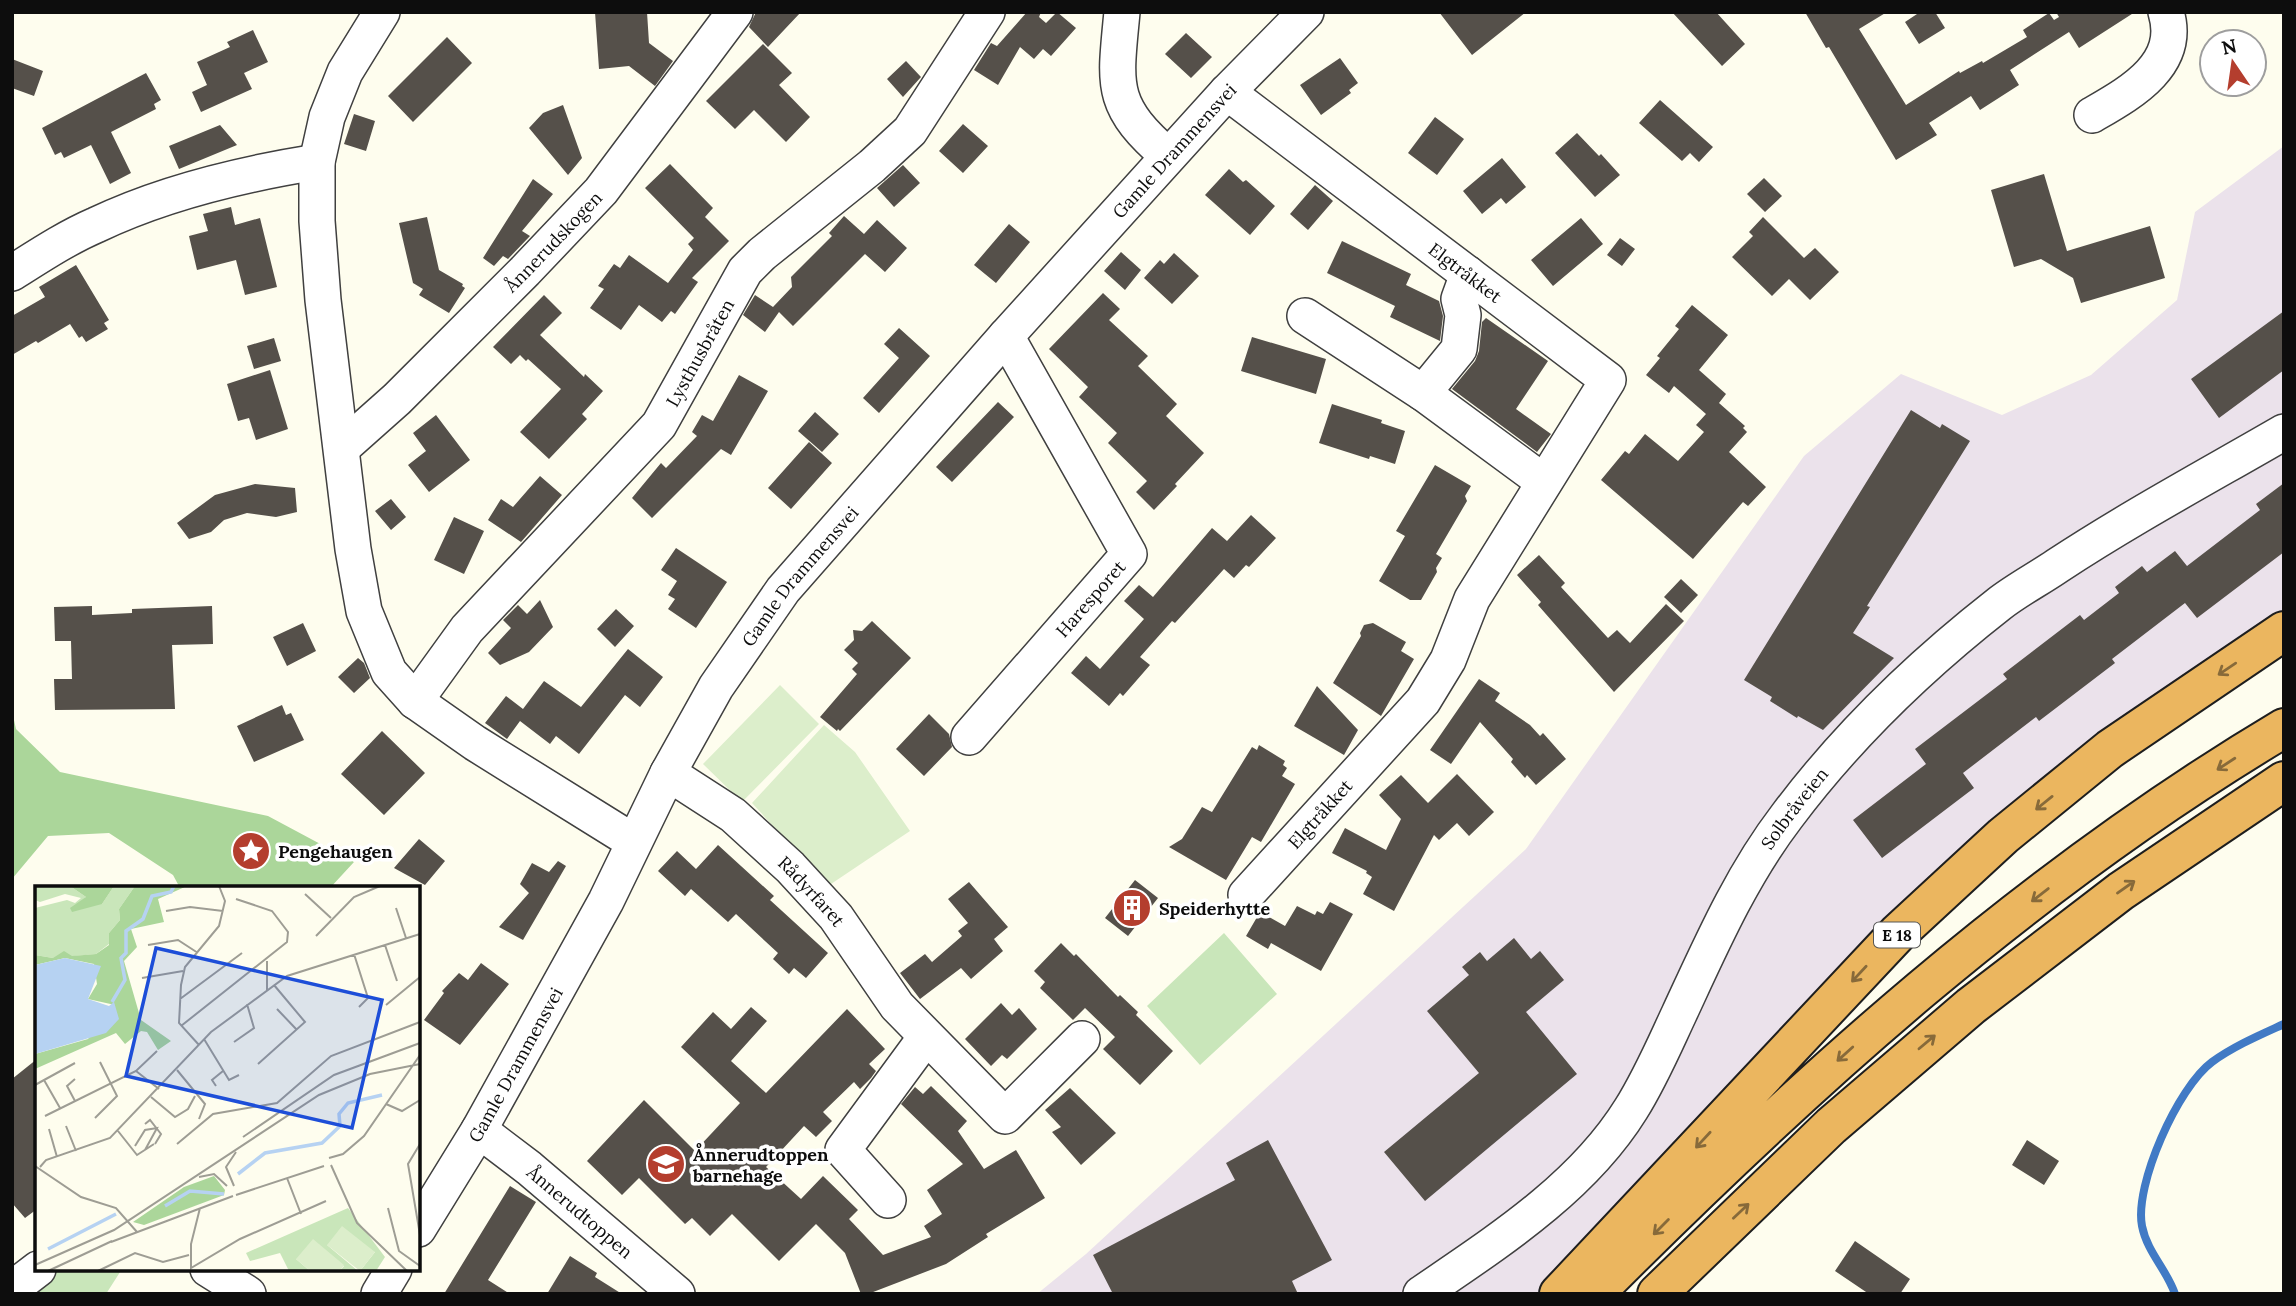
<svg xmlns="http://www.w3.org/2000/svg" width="2296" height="1306" font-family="Lora,serif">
	<rect width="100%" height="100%" fill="#fefdee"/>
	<path fill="#ebe2eb" d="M2284 146V612L2093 740 1542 1294H1037L1086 1254 1526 849 1804 456 1901 374 2002 415 2091 375 2177 300 2195 212Z"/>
	<path fill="#c9e6ba" d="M1224 933 1277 994 1200 1065 1147 1006Z
		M37 1269H122L106 1294H12Z"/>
	<path fill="#abd69a" d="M12 711 16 729 60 772 268 816 354 862 330 888H180L173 875 109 833 48 836 12 879Z"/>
	<path fill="#dceecb" d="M780 685 819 724 742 802 703 764Z
		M824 725 855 752 910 831 828 886 752 803Z"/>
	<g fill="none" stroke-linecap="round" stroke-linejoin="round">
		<path stroke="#417ac5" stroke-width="8" d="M2175 1294C2167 1270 2147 1252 2142 1226 2134 1185 2178 1087 2212 1062 2234 1046 2260 1035 2284 1024"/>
	</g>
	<path fill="#55504a" d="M595 12H647L649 43 673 61 655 86 629 66 599 69Z
		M801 12 768 47 749 27 756 12Z
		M1027 12H1041L1039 17 1046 23 1057 12 1076 28 1051 56 1043 49 1034 59 1020 47 998 85 974 70 991 43 997 46Z
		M1439 12H1526L1472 55Z
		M1672 12H1716L1745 44 1722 66Z
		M1805 12H1887L1859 29 1906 105 1959 71 1960 73 1982 61 1983 63 2027 37 2023 30 2049 13 2054 20 2059 17 2056 12H2135L2079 48 2069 32 2010 70 2019 85 1980 110 1971 96 1929 123 1937 135 1896 160 1829 47 1826 48Z
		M1920 12H1935L1945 28 1919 44 1905 22Z
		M253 30 268 62 244 73 252 89 201 112 192 92 207 85 197 62 230 47 227 42Z
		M1186 33 1212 57 1191 78 1165 54Z
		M447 37 472 63 413 122 388 96Z
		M763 44 792 73 779 85 810 117 786 142 754 110 735 129 706 101Z
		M1340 58 1358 83 1349 90 1351 93 1321 115 1300 85Z
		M12 59 43 71 34 96 12 88Z
		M906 61 921 77 903 97 887 79Z
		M146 73 161 100 154 104 156 109 111 132 131 173 110 184 91 145 64 158 61 152 55 155 42 128Z
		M1660 100 1713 147 1699 162 1690 153 1682 161 1639 123Z
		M563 105 582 158 568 175 529 128 543 113Z
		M354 114 375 121 366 151 344 144Z
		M1435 117 1464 139 1437 175 1408 153Z
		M963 124 988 146 963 173 939 151Z
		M220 125 237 145 179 169 169 146Z
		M1577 133 1599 156 1601 154 1620 175 1595 197 1555 153Z
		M1502 158 1526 187 1506 204 1501 198 1482 214 1463 191Z
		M670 164 713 208 705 217 729 241 692 278 698 282 675 314 671 311 662 322 639 305 621 330 590 308 604 289 598 286 614 264 620 268 629 255 668 283 693 250 688 244 694 238 645 188Z
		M903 165 920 183 894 207 877 188Z
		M1229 169 1243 182 1246 180 1275 206 1250 235 1205 195Z
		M2044 174 2067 251 2150 226 2165 278 2081 303 2073 278 2041 259 2014 267 1991 190Z
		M1764 178 1782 196 1765 212 1747 194Z
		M533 179 553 194 522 231 530 236 508 259 503 256 494 266 483 258Z
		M1315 185 1333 201 1308 230 1290 214Z
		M231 207 235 225 260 218 277 287 245 295 236 260 197 270 189 236 208 231 203 214Z
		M844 216 864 234 877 220 907 248 885 272 865 254 793 326 779 312 765 332 743 315 755 295 773 307 792 287 791 277 832 236 829 233Z
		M427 217 439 270 463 284 462 286 465 288 449 313 419 295 423 289 413 283 399 223Z
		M1763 217 1804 258 1815 248 1839 272 1810 300 1789 279 1772 296 1732 257 1753 236 1749 232Z
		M1581 218 1603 244 1553 286 1531 260Z
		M1009 224 1030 242 996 283 974 265Z
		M1620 238 1635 249 1622 266 1607 255Z
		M1342 241 1411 274 1406 285 1439 301 1443 316 1440 341 1390 317 1395 306 1327 273Z
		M1121 252 1141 270 1125 290 1104 271Z
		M1174 253 1199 276 1172 304 1144 278 1160 260 1164 264Z
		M76 265 109 320 104 323 108 329 86 342 82 336 79 338 70 324 38 343 36 341 12 355V316L45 297 39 287Z
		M1103 293 1120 309 1109 320 1148 356 1138 366 1177 404 1166 416 1204 453 1175 484 1177 486 1154 510 1136 492 1147 481 1108 443 1117 433 1079 397 1088 387 1049 349Z
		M544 295 562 313 540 335 584 377 585 374 603 391 582 414 587 419 549 459 520 432 561 389 528 359 526 361 520 355 511 364 493 347Z
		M1692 305 1728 335 1699 370 1726 394 1719 403 1745 426 1743 428 1747 432 1729 452 1766 487 1748 506 1743 502 1693 559 1601 480 1625 451 1629 454 1645 434 1678 461 1704 432 1696 425 1706 414 1674 386 1669 393 1646 375 1660 358 1657 356 1679 329 1675 326Z
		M2284 311V370L2219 418 2191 379Z
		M1486 318 1548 361 1516 409 1551 434 1537 452 1452 389 1475 361 1479 351 1482 322Z
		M899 328 930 356 879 413 863 398 899 358 884 344Z
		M1252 337 1326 359 1316 394 1241 371Z
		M274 338 281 361 254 369 247 346Z
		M270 370 288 429 256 440 249 418 238 421 227 384Z
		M739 375 768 391 731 455 721 449 652 518 632 498 661 463 666 468 697 436 692 432 702 415 713 421Z
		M998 402 1014 417 952 482 936 467Z
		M1332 404 1382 420 1381 423 1405 431 1395 464 1370 456 1369 459 1319 443Z
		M1911 410 1940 428 1942 424 1970 441 1867 606 1870 607 1853 633 1894 658 1823 730 1798 716 1797 718 1770 701 1772 697 1744 680Z
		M815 412 839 434 822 452 798 431Z
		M436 415 470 460 429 492 408 465 426 451 413 433Z
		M809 442 832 463 791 509 768 488Z
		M1435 465 1471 486 1465 496 1467 501 1436 554 1442 558 1436 568 1437 572 1421 600H1410L1379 581 1405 536 1396 531Z
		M540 476 562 495 521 542 488 520 501 499 513 507Z
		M2284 483V552L2197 618 2185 603 2112 659 2115 663 2039 721 2036 717 1963 773 1974 788 1882 858 1853 820 1926 764 1915 749 2007 679 2003 674 2080 615 2084 620 2119 593 2115 587 2142 566 2147 572 2175 551 2187 566 2260 510 2256 504Z
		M255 484 295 488 297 512 276 517 247 513 224 520 211 532 189 539 177 523 215 495Z
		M391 499 406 517 391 530 375 511Z
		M1251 515 1276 538 1249 567 1246 565 1234 578 1224 569 1175 623 1172 621 1140 657 1150 665 1123 696 1120 693 1109 706 1071 673 1086 656 1100 669 1144 619 1124 601 1139 585 1153 597 1212 528 1227 541Z
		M454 517 484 531 464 574 434 560Z
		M676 548 727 582 696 628 668 609 675 599 668 595 677 581 661 570Z
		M1539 555 1565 583 1561 587 1608 638 1617 630 1630 643 1666 604 1684 621 1614 692 1538 605 1541 602 1517 575Z
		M1681 579 1698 595 1681 613 1664 597Z
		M540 600 553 627 529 652 500 665 488 653 511 628 503 620 518 605 527 614Z
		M92 606V615L132 613V609L212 606 213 644 172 645 175 709 55 710 54 679H72L71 641H55L54 607Z
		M616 609 634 626 615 647 597 629Z
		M872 621 911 658 840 731 838 729 837 731 820 717 857 674 852 669 858 663 844 650 854 640 853 630 862 631Z
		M303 623 316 651 287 666 273 637Z
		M1373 623 1406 642 1401 651 1414 659 1381 716 1333 683 1361 636 1360 633 1364 625Z
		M628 649 663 677 640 707 625 695 579 754 556 736 550 744 520 721 507 739 485 723 506 696 523 709 544 681 581 707Z
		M358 658 364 663 370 678 354 693 338 677Z
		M1479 679 1500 693 1495 701 1530 725 1540 736 1543 733 1566 759 1536 785 1527 775 1525 778 1511 762 1513 759 1480 722 1451 764 1430 750Z
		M1317 686 1358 730 1344 755 1294 726Z
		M282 705 286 715 291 713 304 740 254 762 237 726Z
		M929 714 949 734 952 747 924 776 896 749Z
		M382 731 425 773 384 815 341 774Z
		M1259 745 1285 761 1283 765 1287 768 1282 776 1295 784 1261 842 1252 837 1226 880 1169 847 1182 839 1202 807 1212 812 1252 747 1257 750Z
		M1457 774 1494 812 1469 836 1457 823 1439 840 1434 835 1394 911 1363 894 1372 877 1366 873 1367 871 1332 853 1345 828 1386 850 1401 819 1379 795 1401 775 1428 803Z
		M419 839 445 861 425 885 394 868Z
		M718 845 774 896 770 900 828 953 806 978 794 968 789 974 773 959 778 953 736 914 728 922 691 889 685 896 658 871 677 851 696 869Z
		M558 861 566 866 523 940 499 927 529 893 520 884 532 863 549 872Z
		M1135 880 1158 898 1128 936 1105 918Z
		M969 882 1008 927 994 939 1003 951 971 979 961 968 920 999 900 973 925 954 932 962 962 936 958 931 968 923 948 899Z
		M1330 902 1353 914 1321 971 1271 943 1268 949 1246 936 1260 912 1285 926 1297 906 1315 915 1317 911 1323 914Z
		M1514 938 1531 959 1540 951 1564 980 1526 1012 1577 1074 1425 1201 1384 1152 1479 1073 1427 1011 1469 975 1462 967 1480 952 1487 961Z
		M1061 943 1074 956 1076 954 1118 997 1120 995 1138 1012 1136 1015 1173 1051 1140 1085 1103 1049 1115 1037 1085 1008 1073 1020 1040 988 1045 982 1034 971Z
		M481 963 509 984 460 1045 424 1020 444 993 442 991 459 973 468 980Z
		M1001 1003 1012 1015 1019 1008 1037 1029 1007 1059 1002 1055 991 1066 965 1039Z
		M751 1007 767 1021 731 1061 766 1093 847 1009 885 1049 869 1064 876 1071 871 1078 860 1089 854 1082 823 1112 832 1121 816 1137 804 1126 766 1167 801 1199 823 1176 858 1210 849 1219 883 1255 931 1237 924 1226 942 1214 927 1190 963 1164 901 1104 915 1087 923 1094 931 1086 967 1121 958 1131 984 1169 1016 1150 1045 1198 986 1234 988 1237 946 1264 868 1294H861L845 1253 816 1224 779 1261 732 1214 710 1236 692 1218 685 1224 639 1178 622 1195 587 1161 644 1100 695 1151 740 1103 681 1047 713 1012 731 1029Z
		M37 1059V1209L25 1218 12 1203V1079Z
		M1070 1088 1116 1133 1081 1165 1052 1132 1061 1127 1045 1110Z
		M1268 1140 1332 1260 1292 1281 1298 1294H1113L1093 1255 1235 1180 1226 1163Z
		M2027 1140 2059 1161 2044 1185 2012 1165Z
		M510 1186 536 1202 488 1280 510 1294H444Z
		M1855 1241 1910 1279 1900 1294H1869L1835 1271Z
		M570 1256 597 1273 595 1277 622 1294H547Z"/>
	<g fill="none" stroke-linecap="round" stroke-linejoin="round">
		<defs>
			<g id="minor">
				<path d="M382 12 345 72 327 117 317 162V221L323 300 353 549 364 611 389 672 415 701 475 743 634 842"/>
				<path d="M1122 12C1115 86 1109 105 1168 156"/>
				<path id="s1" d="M1227 92 1608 380 1472 599 1448 660 1423 701 1246 895"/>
				<path d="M2092 115C2130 93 2182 65 2166 12"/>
				<path d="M12 273C39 256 66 238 96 225 165 192 242 174 317 162"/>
				<path d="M1305 316 1423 393 1544 482"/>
				<path d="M1423 393 1459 349 1463 315 1459 299 1468 274"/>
				<path id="s2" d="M343 447 397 399 525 271 601 191 735 12"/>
				<path id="s3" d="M415 701 467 629 659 425 745 271 762 254 872 166 910 131 987 12"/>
				<path id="s4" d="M969 737 1129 554 1006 336"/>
				<path id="s5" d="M668 773 733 815 790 867 836 917 897 1006 1005 1116 1082 1039"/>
				<path id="s6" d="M479 1130 529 1168 677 1294"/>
				<path d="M888 1200 843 1150 926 1037"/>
				<path id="s7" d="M418 1229 479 1130 606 901 668 773 716 687 783 590 1006 336 1227 92 1306 12"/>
				<path d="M208 1269 248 1294"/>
				<path d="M12 1289 38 1269"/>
				<path d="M379 1294 394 1269"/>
				<path id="s8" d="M1421 1294C1497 1242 1582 1188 1631 1109 1650 1079 1664 1046 1679 1014 1711 945 1741 876 1787 816 1847 736 1921 665 1999 604 2017 590 2038 579 2057 566 2130 518 2208 476 2284 432"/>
			</g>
			<path id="highway" d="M1559 1294 1898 933 2003 836 2110 749 2284 631
				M1594 1294C1804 1083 2027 881 2284 728
				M1657 1294 1831 1126 1971 1006 2121 891 2284 781"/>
		</defs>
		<use href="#minor" stroke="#404040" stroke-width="38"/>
		<use href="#highway" stroke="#1e1e1e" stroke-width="42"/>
		<use href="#minor" stroke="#fff" stroke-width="35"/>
		<use href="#highway" stroke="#ebb65f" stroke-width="38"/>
	</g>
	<defs><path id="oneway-shaft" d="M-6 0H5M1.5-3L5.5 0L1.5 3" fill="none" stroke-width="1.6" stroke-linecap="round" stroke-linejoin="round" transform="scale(1.75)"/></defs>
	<g stroke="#876a3a">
		<use href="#oneway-shaft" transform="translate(2227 669) rotate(146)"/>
		<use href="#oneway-shaft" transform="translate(2226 764) rotate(147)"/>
		<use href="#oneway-shaft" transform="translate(2044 803) rotate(141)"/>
		<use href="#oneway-shaft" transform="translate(2126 887) rotate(-35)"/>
		<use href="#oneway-shaft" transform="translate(2040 895) rotate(142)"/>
		<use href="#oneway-shaft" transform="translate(1859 974) rotate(133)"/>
		<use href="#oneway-shaft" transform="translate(1927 1042) rotate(-40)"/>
		<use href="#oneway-shaft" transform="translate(1845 1054) rotate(138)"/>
		<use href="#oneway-shaft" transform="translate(1703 1140) rotate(133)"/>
		<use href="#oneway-shaft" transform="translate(1741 1211) rotate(-43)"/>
		<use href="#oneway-shaft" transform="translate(1661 1227) rotate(135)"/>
	</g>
	<defs>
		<symbol id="sight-disc" viewBox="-11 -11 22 22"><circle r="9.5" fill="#b43e2e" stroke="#fff"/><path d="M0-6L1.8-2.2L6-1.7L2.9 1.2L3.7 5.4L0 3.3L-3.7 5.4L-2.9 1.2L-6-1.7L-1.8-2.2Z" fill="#fff"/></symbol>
		<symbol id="building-disc" viewBox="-11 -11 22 22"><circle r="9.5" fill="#b43e2e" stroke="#fff"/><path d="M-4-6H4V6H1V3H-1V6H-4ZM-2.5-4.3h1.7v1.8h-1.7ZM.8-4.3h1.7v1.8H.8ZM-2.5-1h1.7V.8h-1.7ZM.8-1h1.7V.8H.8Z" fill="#fff"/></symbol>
		<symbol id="school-disc" viewBox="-11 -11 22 22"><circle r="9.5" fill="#b43e2e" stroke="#fff"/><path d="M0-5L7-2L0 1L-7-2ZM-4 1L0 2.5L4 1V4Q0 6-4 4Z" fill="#fff"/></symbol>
	</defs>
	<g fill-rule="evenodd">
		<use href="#sight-disc" x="229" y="829" width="44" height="44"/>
		<use href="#building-disc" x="1110" y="886" width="44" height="44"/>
		<use href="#school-disc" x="644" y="1142" width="44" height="44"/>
	</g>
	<g text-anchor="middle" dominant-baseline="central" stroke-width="7" stroke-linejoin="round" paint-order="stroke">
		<rect fill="#fff" stroke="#565656" stroke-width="2" x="1874" y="922.5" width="46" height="25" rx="5"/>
		<g font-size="16" font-weight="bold" fill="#0d0d0d">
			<text x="1897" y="935">E 18</text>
		</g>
		<g font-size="18" fill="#0d0d0d" stroke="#fff">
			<text stroke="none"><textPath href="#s7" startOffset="1325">Gamle Drammensvei</textPath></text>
			<text stroke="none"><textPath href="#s2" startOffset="294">Ånnerudskogen</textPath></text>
			<text stroke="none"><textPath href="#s1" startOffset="299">Elgtråkket</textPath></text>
			<text stroke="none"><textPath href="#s3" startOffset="452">Lysthusbråten</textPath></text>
			<text stroke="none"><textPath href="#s7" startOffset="758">Gamle Drammensvei</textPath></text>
			<text stroke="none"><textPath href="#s4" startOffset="184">Haresporet</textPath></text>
			<text stroke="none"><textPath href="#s8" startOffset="625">Solbråveien</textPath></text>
			<text transform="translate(1320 814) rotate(-48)">Elgtråkket</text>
			<text stroke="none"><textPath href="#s5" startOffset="187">Rådyrfaret</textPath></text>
			<text stroke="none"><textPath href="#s7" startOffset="191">Gamle Drammensvei</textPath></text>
			<text stroke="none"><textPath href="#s6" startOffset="130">Ånnerudtoppen</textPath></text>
		</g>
		<g font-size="18" font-weight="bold" fill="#0d0d0d" stroke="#fff" text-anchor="start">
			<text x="278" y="851">Pengehaugen</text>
			<text x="1159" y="908">Speiderhytte</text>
			<text x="693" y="1154">Ånnerudtoppen<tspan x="693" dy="21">barnehage</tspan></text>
		</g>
	</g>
	<g transform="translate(35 886)">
		<rect width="385" height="385" fill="#fefdee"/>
		<path d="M0 0H35L51 11 48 16 67 18 79 0H100L84 23 85 34 74 47V58L61 68 18 72 0 69V22L32 14 40 17 46 12 30 8 5 16 0 14ZM313 322 350 371 341 385H325L340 366 292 359 323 385H305L309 380 261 373 275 385H254L245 367 215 375 211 367Z" fill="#c9e6ba"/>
		<path d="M35 0H79L67 18 37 26 35 22 51 11ZM100 0H152L123 13 129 36 96 43 102 61 89 75 106 134 136 155 123 164 112 146 106 145 90 158 81 147 0 183V168L53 153 80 119 53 113 62 98 59 78 30 72 0 79V69L18 72 29 65 37 70 61 68 74 59V47L85 34 84 23ZM179 290 190 304 189 309 109 339 98 336 149 301Z" fill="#abd69a"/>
		<path d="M307 340 340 366 325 385 292 359ZM278 353 309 379 305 385H275L261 373Z" fill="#dceecb"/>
		<path d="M30 72 66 80 53 113 74 120 79 116 84 133 71 147 0 168V79Z" fill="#b6d2f2"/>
		<path fill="none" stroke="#b6d2f2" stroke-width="3.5" d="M77 116 90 94 86 72 91 67V45L108 33 117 10 136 6 139 0M203 288 230 267 287 257 305 240 304 228 313 217 347 209M130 320 155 305 189 308M13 363 81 328"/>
		<path fill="none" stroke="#9e9d94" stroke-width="2" d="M270 8 296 32M361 22 371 52M131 25 155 21 188 25M281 50 319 11 345 0M113 59 143 54 163 67M350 59 362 95M319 68 333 112 324 121M232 75V104M107 92 148 85M145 113 207 67M351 119 385 91M242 123 262 144M146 140 252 56 253 46 237 25 201 13M169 153 194 194 204 189M199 156 219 142 212 118M164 159 144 137 146 99 150 81 184 40 190 15 184 0M223 178 270 136 239 99M142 184 170 218 164 233M101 185 124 203M9 194 25 222M0 199 40 177M181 200 177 194 188 185M116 211 140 231 153 223 160 210M40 215 32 200 40 193M351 218 367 225 385 214M10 230 101 185 122 165M60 232 82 210 65 176M110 238 115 234 126 248 120 258M31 240 41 265M14 243 22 271M83 245 102 269 119 258M208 251 299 189 385 157M142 258 178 228 242 217 296 170 385 136M385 258 373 278 385 349M100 260 110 244 122 242 110 264M294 272 308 268 329 250 385 169M296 279 322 337 372 385M0 280 46 311 81 322 102 346M5 281 11 274 75 252 176 146 252 90 385 48M164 291 179 288 192 300M252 292 266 328M199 300 191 281 201 266M201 309 289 280M165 322 156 358V382L205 353 291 315M353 322 364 365 385 380M76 356 198 310M0 379 79 344 284 209 335 188 385 178M13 385 77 355M63 385 100 367 128 376 154 369"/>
		<path fill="#1d4ed8" fill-opacity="0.15" stroke="#1d4ed8" stroke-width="3.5" d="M121 62 347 114 317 242 91 190Z"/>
		<rect width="385" height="385" fill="none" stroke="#0d0d0d" stroke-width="3.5"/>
	</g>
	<rect width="2296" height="1306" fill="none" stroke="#0d0d0d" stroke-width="28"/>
	<g transform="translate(2233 63) rotate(347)"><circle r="33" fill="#ffffff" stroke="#9e9e9e" stroke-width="2"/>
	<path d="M0-5L12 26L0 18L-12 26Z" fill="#b43e2e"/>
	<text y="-10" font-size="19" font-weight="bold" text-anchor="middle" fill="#0d0d0d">N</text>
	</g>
</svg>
